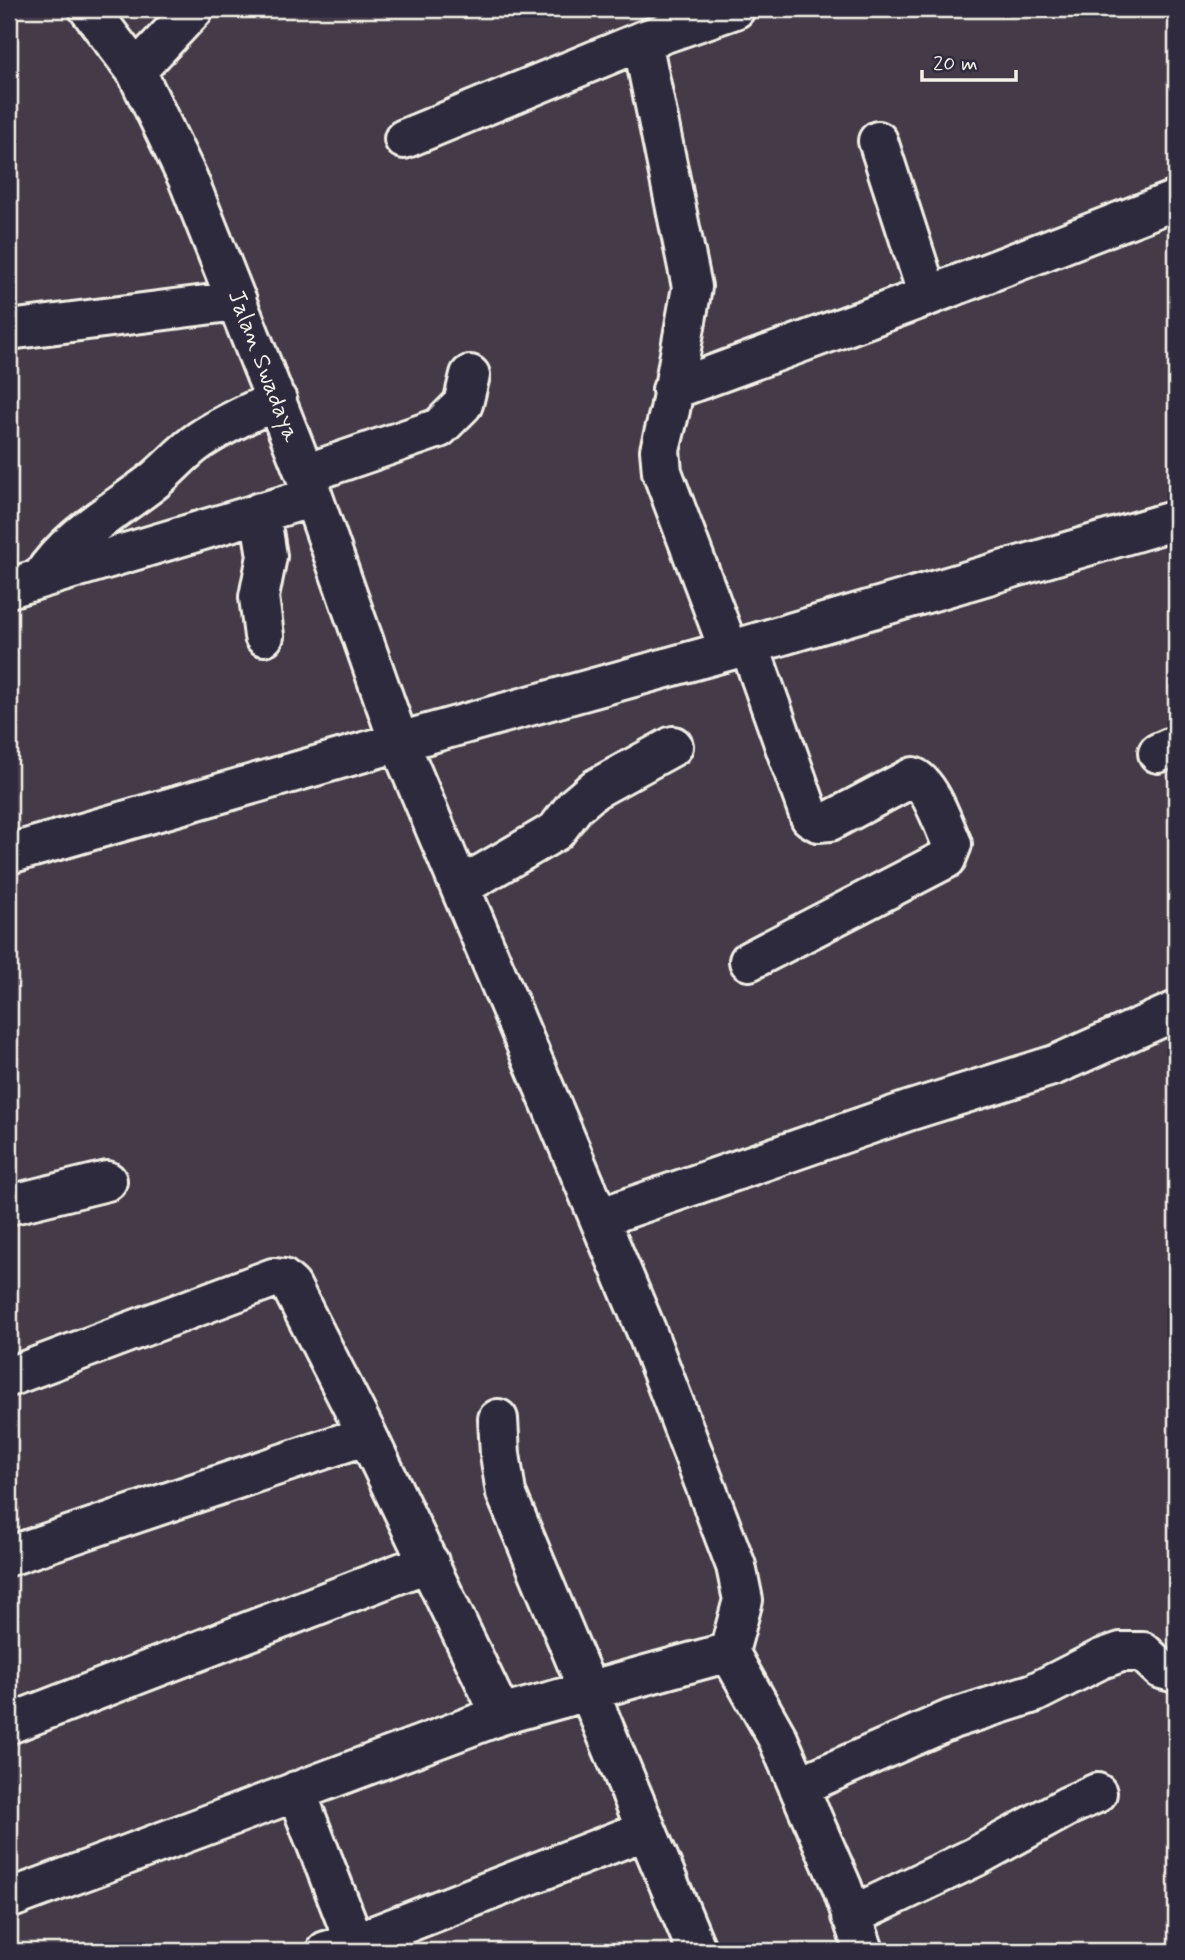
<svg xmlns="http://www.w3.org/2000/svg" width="1185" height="1960" font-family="Mynerve,sans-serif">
	<rect width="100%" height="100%" fill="#443a48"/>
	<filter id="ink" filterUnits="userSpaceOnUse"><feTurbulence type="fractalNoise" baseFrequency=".0143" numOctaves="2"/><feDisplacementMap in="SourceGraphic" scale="14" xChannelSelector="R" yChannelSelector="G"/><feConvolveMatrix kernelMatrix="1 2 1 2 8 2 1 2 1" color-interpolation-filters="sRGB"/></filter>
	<g filter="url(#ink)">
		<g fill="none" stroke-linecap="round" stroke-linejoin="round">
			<defs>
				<path id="minor" d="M89 9 136 71 188 179 305 474 399 742 646 1330 736 1566 743 1600 729 1652 778 1739 842 1887 864 1951
					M642 41 692 287 670 410 660 450 662 472 729 650
					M136 71 194 9
					M404 139 642 41 735 9
					M878 141 928 296
					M9 330 237 301
					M672 390 928 296 1176 200
					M305 474 439 428 463 404 470 375
					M260 512 267 556 259 597 264 636
					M41 578C68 536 112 513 151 483 168 470 182 452 200 440 224 424 250 412 277 400
					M9 588 313 497
					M1158 753 1176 745
					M9 854 399 742 749 645 1176 520
					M460 887 556 831 575 806 595 789 673 746
					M749 961 946 859 952 844C944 826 930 784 913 777L830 821 818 822 810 817 749 645
					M9 1205 107 1181
					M599 1218 908 1111 1055 1065 1176 1011
					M9 1377 273 1278 283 1279 291 1286 367 1435 501 1715
					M498 1419 500 1454 506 1493 697 1951
					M9 1556 367 1435
					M9 1724 429 1562
					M799 1786 952 1719 1034 1693 1101 1659 1121 1652H1143L1161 1669 1176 1673
					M296 1791 358 1951
					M9 1899 501 1715 729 1652
					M851 1916 975 1857 1068 1806 1097 1793
					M326 1951 355 1943 646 1830"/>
			</defs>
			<use href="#minor" stroke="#f4f1e8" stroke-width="44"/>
			<use href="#minor" stroke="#2f2a3d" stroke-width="38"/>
		</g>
	</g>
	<g text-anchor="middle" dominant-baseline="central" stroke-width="6" stroke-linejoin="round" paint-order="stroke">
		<g font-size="24" fill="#f4f1e8" stroke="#2f2a3d">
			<text transform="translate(263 366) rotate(69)">Jalan Swadaya</text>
		</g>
	</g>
	<rect width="1185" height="1960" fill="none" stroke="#2f2a3d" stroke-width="35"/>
	<rect x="18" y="18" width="1150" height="1925" fill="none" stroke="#f4f1e8" stroke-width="2.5" filter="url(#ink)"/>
	<path d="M922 70v10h94v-10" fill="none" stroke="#f4f1e8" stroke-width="3.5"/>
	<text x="933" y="70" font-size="21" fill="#f4f1e8" stroke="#2f2a3d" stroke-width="5" paint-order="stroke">20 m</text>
</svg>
